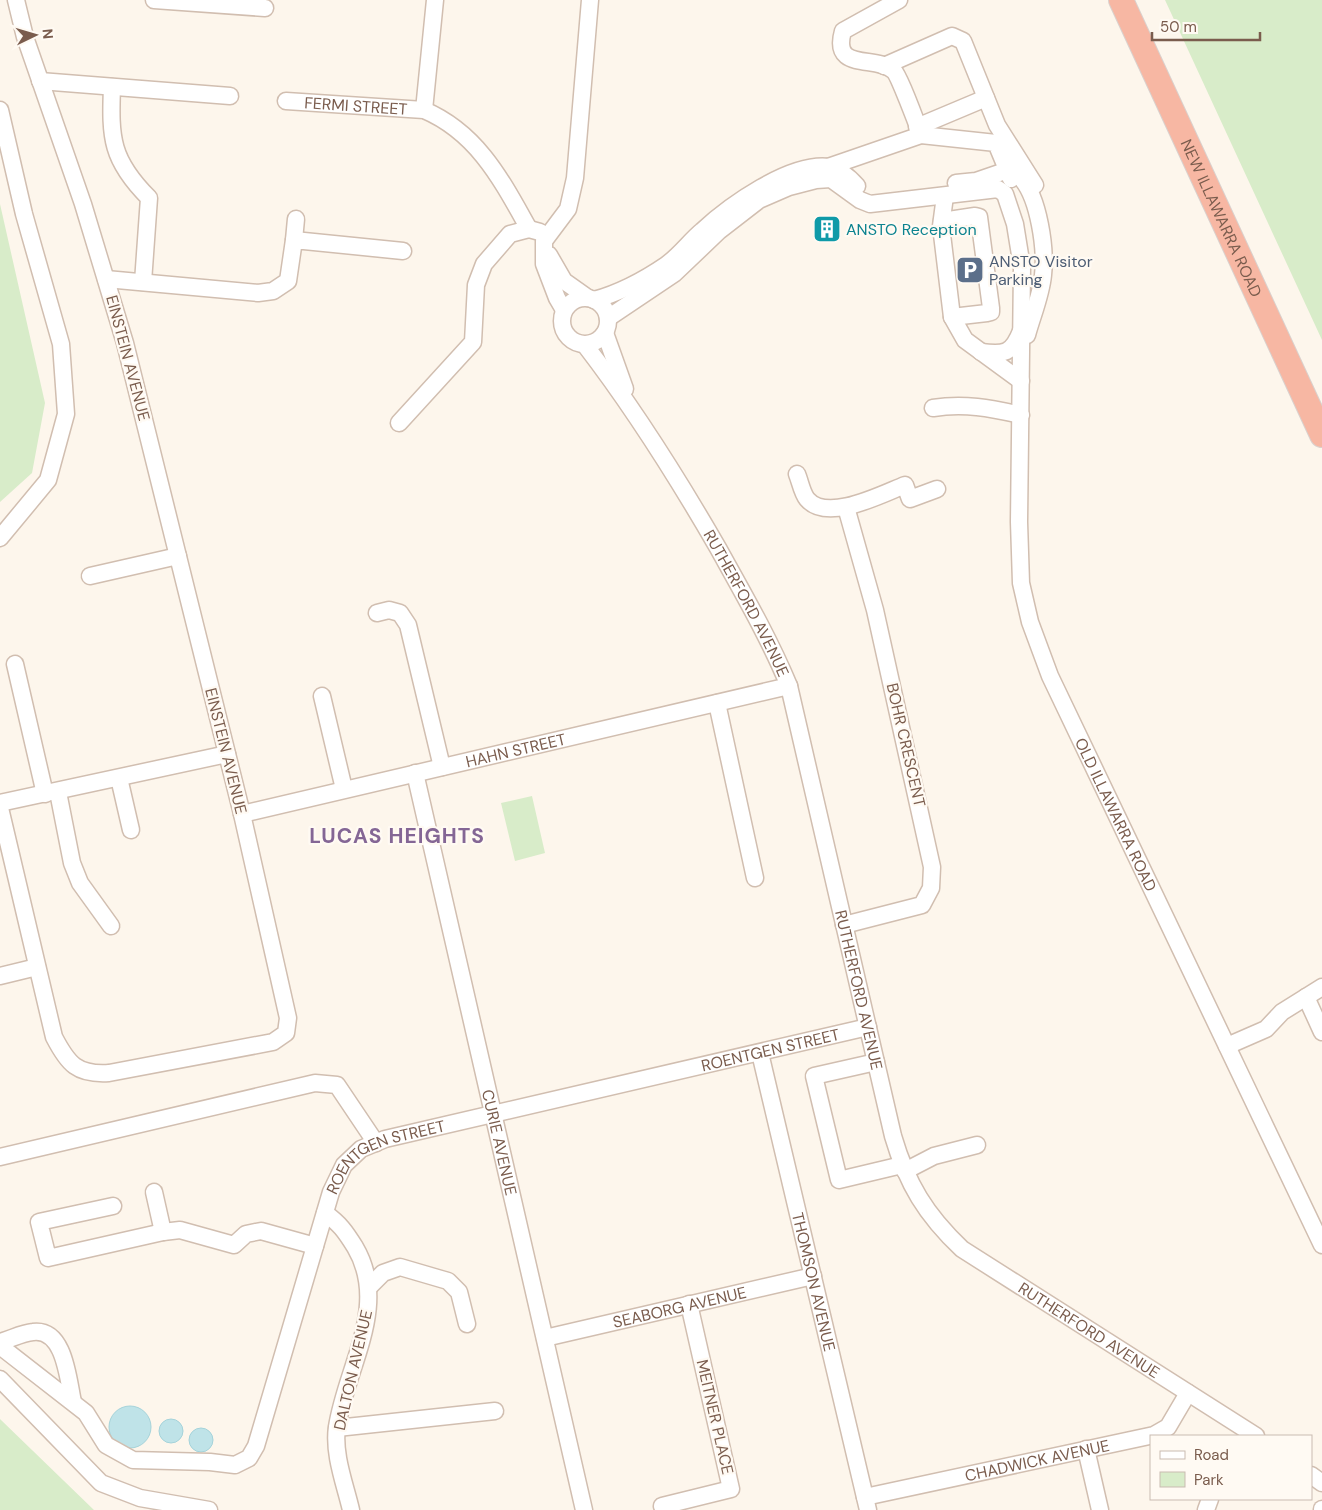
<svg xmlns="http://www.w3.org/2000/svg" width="1322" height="1510" font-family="'DM Sans',sans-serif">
	<rect width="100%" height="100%" fill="#fdf6ec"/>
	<path fill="#d8ecc9" d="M1165 0H1322V340Z
		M0 204 45 403 32 473 0 502Z
		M532 796 545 853 515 861 501 803Z
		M0 1419 1 1420 94 1510H0Z"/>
	<path fill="#bfe3e8" stroke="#a5d3da" d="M109 1427a21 21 0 1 1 42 0a21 21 0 1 1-42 0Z
		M159 1431a12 12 0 1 1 24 0a12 12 0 1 1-24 0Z
		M189 1440a12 12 0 1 1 24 0a12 12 0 1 1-24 0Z"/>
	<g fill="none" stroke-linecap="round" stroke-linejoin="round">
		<defs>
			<g id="minor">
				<path d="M154 0 265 8"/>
				<path d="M899 0 843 31C831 73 877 54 894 71 899 76 917 124 921 135"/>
				<path d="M884 66 952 36 963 41 997 125 1035 185"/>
				<path d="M40 81 230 96"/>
				<path d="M112 87C110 138 111 160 149 198L143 282"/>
				<path id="s1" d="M286 101 424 110C478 133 502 181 529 229"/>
				<path d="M0 110 24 214 61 344 66 414 48 480 0 538"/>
				<path d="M424 110 435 0"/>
				<path d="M917 127 986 98"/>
				<path d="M828 167 921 135 996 143 1011 179"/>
				<path d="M956 183 976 181 1008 170C1012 172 1018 174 1021 178 1039 198 1046 249 1043 275 1041 296 1032 316 1027 335"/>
				<path d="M945 196 941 226 952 317 965 340 1021 381"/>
				<path d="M942 221 975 216 979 217 991 308V312L987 313 952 317"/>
				<path d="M294 240 296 219"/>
				<path d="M549 255 564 281 588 298"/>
				<path d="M106 279 258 293 273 291 288 281 294 240 403 251"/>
				<circle cx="585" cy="321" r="23"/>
				<path d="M594 300C619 293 644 280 666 265 679 256 690 241 702 231 729 206 790 162 829 167 840 169 850 178 857 186"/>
				<path d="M564 310 557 298 544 264V241L568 209 575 178 590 0"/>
				<path id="s2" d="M608 318 675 273 719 231 759 200 789 187 816 180 831 179 860 200 870 204 998 189 1005 194 1015 224 1022 267 1019 522 1021 583 1030 622 1050 676 1322 1245"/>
				<path d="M605 333 625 389"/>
				<path id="s3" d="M585 345C635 410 677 477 718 548 743 593 769 638 789 686L893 1136C907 1184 926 1215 962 1249L1256 1436"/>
				<path d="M981 352C1004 355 1012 354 1021 331"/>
				<path d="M933 408C964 403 990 408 1021 415"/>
				<path d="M399 423 473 342 476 285 484 264 510 234 529 229 540 232"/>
				<path d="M797 474C800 481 802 493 807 499 827 523 882 494 905 485L910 499 937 489"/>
				<path d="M90 576 178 556"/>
				<path d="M377 613 389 610 400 613 408 625 442 767"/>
				<path d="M15 664 45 794"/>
				<path d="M322 696 344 789"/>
				<path d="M717 703 755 878"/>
				<path id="s4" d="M415 773 584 1510"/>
				<path d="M119 778 131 830"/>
				<path d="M58 792 72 863 80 883 111 926"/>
				<path d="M0 803 227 754"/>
				<path d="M0 808 54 1037C68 1064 77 1075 109 1073L273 1042 286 1033 288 1018 242 814 125 343 83 204 25 37 16 0"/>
				<path id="s5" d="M242 814 789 686"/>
				<path d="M844 925 922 905 931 888 932 867 875 610 846 507"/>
				<path d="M0 976 37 967"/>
				<path d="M1306 997 1322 1032"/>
				<path d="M1227 1046 1266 1029 1282 1012 1322 987"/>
				<path id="s6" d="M760 1053 868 1510"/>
				<path d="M876 1062 814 1076 839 1180 902 1165"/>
				<path d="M0 1157 315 1083 337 1085 376 1143"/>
				<path d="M905 1171 934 1156 977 1145"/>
				<path d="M154 1192 163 1232"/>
				<path d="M113 1206 39 1222 48 1258 163 1232 180 1230 234 1245 246 1234 261 1231 315 1246"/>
				<path d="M325 1213C340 1224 345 1231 355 1247 390 1306 346 1367 337 1427 333 1454 345 1484 351 1510"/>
				<path d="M369 1287 383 1273 400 1267 448 1281 459 1292 467 1324"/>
				<path id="s7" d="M545 1338 813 1276"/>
				<path d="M0 1342C11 1339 22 1333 33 1332 65 1328 68 1380 73 1402"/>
				<path id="s8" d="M0 1346 86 1413 106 1445 133 1460 210 1462 235 1465 249 1458 256 1446 331 1192 344 1165 361 1149 385 1139 868 1027"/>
				<path d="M0 1379 101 1483 140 1498 209 1510"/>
				<path d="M337 1428 495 1411"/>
				<path d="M1086 1449 1100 1510"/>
				<path d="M1311 1475 1322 1483"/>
				<path id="s9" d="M865 1497 1154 1435 1168 1427 1188 1393"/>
				<path d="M662 1506 731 1489 689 1304"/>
				<path d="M1206 1510 1210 1499"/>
				<path d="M1322 1510V1509"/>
			</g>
			<g id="highway">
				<path id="s10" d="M1121 0 1322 435"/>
			</g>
		</defs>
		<use href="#minor" stroke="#d1beb0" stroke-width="19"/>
		<use href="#highway" stroke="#dad1cd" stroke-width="26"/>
		<use href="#minor" stroke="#fff" stroke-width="16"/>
		<use href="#highway" stroke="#f7b7a3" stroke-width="24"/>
	</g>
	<defs>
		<symbol id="building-square" viewBox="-11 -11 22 22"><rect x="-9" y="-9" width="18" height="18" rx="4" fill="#0f9aa8" stroke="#fffaf3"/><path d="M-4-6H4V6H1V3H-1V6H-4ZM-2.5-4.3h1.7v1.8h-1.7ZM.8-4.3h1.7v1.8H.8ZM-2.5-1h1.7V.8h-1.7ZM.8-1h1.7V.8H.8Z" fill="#fff"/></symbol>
		<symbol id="parking-square" viewBox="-11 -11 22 22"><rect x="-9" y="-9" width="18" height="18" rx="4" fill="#5c6f8a" stroke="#fffaf3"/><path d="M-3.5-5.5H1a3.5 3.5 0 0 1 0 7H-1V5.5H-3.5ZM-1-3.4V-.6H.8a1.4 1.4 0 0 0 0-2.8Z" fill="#fff"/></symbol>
	</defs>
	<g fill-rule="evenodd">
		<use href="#building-square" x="811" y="213" width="32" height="32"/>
		<use href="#parking-square" x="954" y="254" width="32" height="32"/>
	</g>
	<g text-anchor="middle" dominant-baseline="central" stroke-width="4.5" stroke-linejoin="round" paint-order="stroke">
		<g font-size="16" fill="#7a5c4d" stroke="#fffaf3">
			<text stroke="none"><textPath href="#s1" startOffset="70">FERMI STREET</textPath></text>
			<text stroke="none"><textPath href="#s10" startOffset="240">NEW ILLAWARRA ROAD</textPath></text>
			<text transform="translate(128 358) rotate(75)">EINSTEIN AVENUE</text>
			<text stroke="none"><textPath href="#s3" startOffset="305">RUTHERFORD AVENUE</textPath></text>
			<text transform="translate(906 745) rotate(77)">BOHR CRESCENT</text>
			<text transform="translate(226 751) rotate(76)">EINSTEIN AVENUE</text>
			<text stroke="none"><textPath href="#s5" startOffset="281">HAHN STREET</textPath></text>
			<text stroke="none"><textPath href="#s2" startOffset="1094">OLD ILLAWARRA ROAD</textPath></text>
			<text stroke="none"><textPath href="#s3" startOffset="710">RUTHERFORD AVENUE</textPath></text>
			<text stroke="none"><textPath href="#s8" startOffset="1049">ROENTGEN STREET</textPath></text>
			<text stroke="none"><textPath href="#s4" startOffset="379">CURIE AVENUE</textPath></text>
			<text stroke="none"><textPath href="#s8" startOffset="644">ROENTGEN STREET</textPath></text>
			<text stroke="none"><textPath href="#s6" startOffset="235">THOMSON AVENUE</textPath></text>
			<text stroke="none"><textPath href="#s7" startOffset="138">SEABORG AVENUE</textPath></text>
			<text stroke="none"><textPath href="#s3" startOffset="1145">RUTHERFORD AVENUE</textPath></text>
			<text transform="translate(353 1370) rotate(-77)">DALTON AVENUE</text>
			<text transform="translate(715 1417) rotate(77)">MEITNER PLACE</text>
			<text stroke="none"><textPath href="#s9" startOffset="176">CHADWICK AVENUE</textPath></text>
		</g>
		<g font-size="16" fill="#0d838f" stroke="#fffaf3" text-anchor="start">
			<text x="846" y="229">ANSTO Reception</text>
		</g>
		<g font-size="16" fill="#4e5e75" stroke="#fffaf3" text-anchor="start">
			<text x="989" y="261">ANSTO Visitor<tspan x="989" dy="18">Parking</tspan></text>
		</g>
		<g font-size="21" font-weight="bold" letter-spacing="1" fill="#846695" stroke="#fffaf3">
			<text x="397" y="836">LUCAS HEIGHTS</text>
		</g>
	</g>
	<rect x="1150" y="1435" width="162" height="65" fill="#fffaf3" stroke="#cabbb1"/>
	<rect x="1160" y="1451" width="25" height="8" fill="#ffffff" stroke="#cabbb1"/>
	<text x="1194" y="1460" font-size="15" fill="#7a5c4d">Road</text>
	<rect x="1160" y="1472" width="25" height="15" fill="#d8ecc9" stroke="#cabbb1"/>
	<text x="1194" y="1485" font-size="15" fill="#7a5c4d">Park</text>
	<g transform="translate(35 35) rotate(85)" stroke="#fffaf3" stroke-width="4" paint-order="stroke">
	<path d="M0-4L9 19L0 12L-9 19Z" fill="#7a5c4d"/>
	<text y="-8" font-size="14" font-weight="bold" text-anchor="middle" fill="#7a5c4d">N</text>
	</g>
	<path d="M1152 32v8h108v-8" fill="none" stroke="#7a5c4d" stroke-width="2.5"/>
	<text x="1160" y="32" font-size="15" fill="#7a5c4d" stroke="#fffaf3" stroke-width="4" paint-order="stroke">50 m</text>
</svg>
